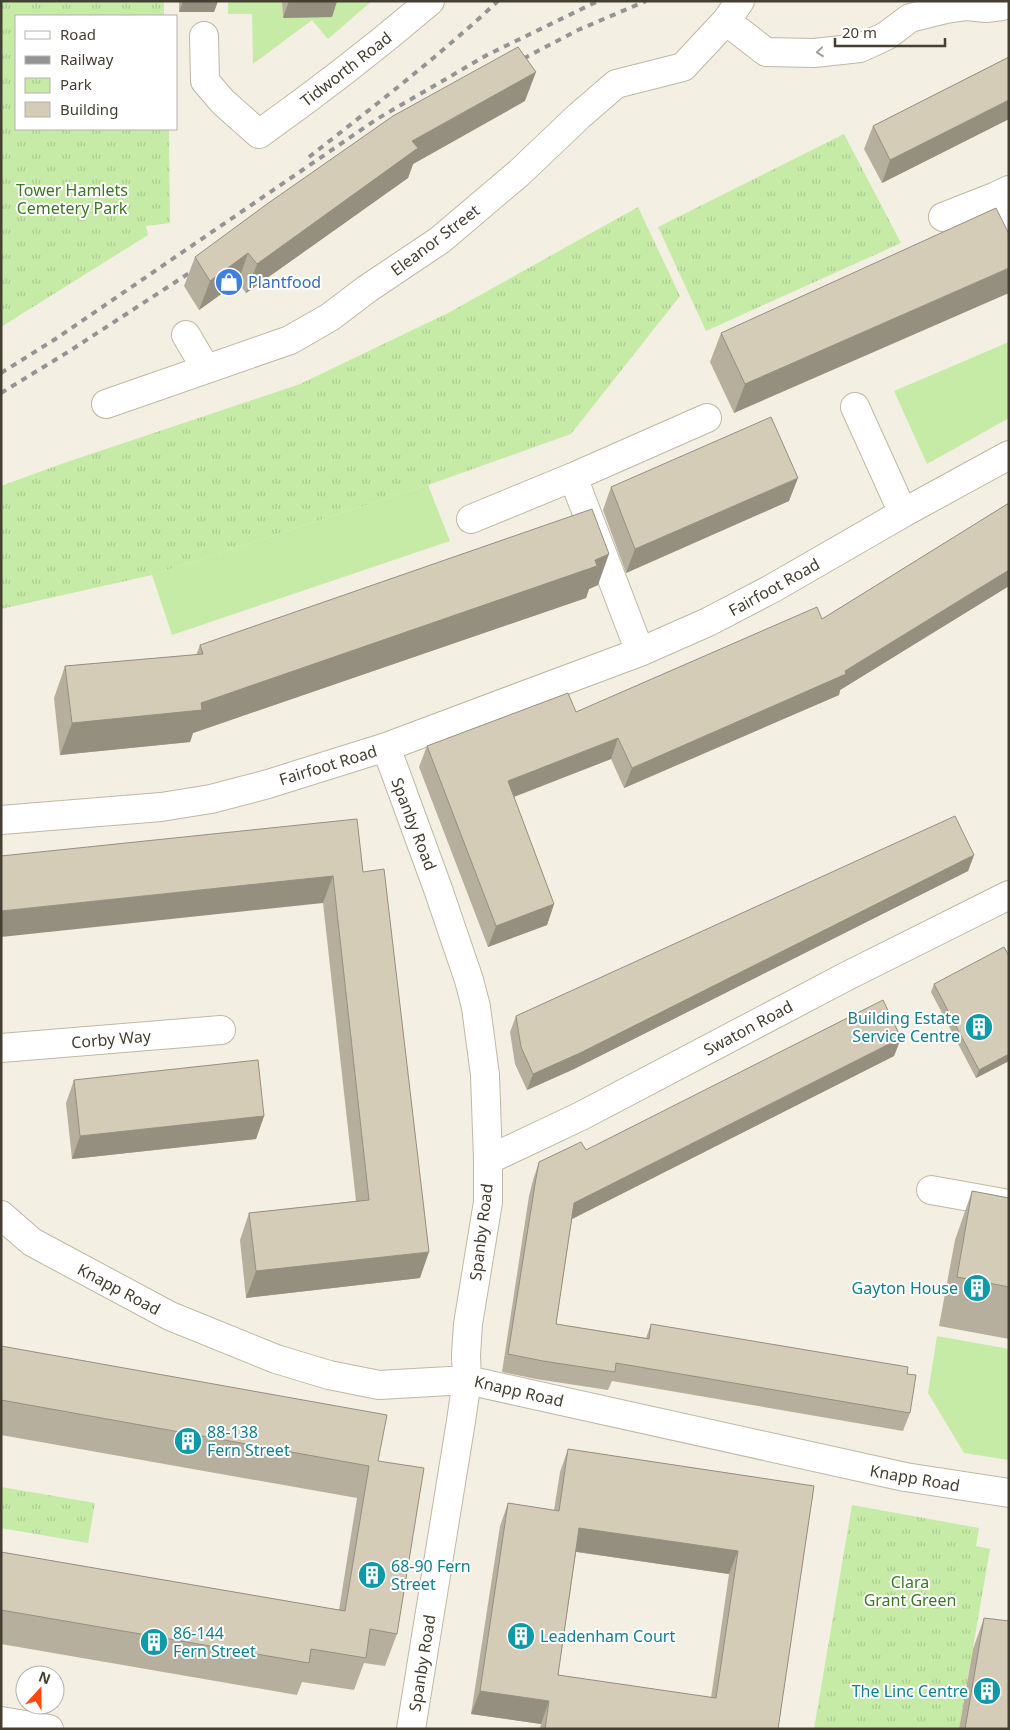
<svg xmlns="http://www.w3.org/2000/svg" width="1010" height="1730" font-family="'Noto Sans',sans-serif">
	<defs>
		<pattern id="park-tufts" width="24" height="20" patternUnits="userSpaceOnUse" patternTransform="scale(1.25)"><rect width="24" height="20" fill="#c6eba7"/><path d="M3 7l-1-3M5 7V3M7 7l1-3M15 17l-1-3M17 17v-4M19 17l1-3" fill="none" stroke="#abcb90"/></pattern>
	</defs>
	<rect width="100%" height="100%" fill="#f3efe2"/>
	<path fill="#c6eba7" d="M228 1H282L283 18 332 17V1H372L328 39 312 20 253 64 252 14H228Z
		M1009 342V418L927 464 894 391Z
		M428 485 450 541 172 635 152 575Z
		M937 1336 1009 1349V1460L964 1453 928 1393Z"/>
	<path fill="url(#park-tufts)" d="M1 1H164V16H16V129H169L170 223 146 226 148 235 1 327Z
		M844 134 901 243 706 331 658 227Z
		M638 207 680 296 571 434 428 485 152 575 1 609V486L64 463 300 384 448 313Z
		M1 1487 95 1503 88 1543 1 1528Z
		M852 1505 979 1528 976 1546 990 1549 959 1729H814Z"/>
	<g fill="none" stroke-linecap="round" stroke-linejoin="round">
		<defs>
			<path id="minor" d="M726 21 766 52 814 53 860 48 886 36 910 18 946 9 967 6 986 8 1002 6 1009 3
				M204 36 205 81 223 102 259 134C318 92 375 48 430 1
				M994 197 1009 228
				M943 217 994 197 1009 190
				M186 335 206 369
				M106 404 290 340 330 317 367 289 440 240 519 173 579 116 616 84 683 67 726 21 740 1
				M855 407 903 513
				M573 477 640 652
				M471 519 573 477 707 418
				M386 747 438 889 469 980 476 1007 485 1075 488 1160V1202L468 1324 466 1355 467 1380 461 1421 411 1729
				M1 820 161 807 211 799 268 784 386 747 640 652 708 622 773 588 903 513 1009 455
				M1 1048 221 1030
				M488 1160 581 1116 847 976 1009 895
				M931 1190 1009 1204
				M1 1215 32 1242 170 1316 276 1359 329 1375 379 1385 467 1380 905 1477 1009 1493
				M1 1721 49 1729"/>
		</defs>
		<use href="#minor" stroke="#bfb8a4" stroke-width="30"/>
		<use href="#minor" stroke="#fff" stroke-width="28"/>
		<path stroke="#949494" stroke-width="4" stroke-dasharray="6 6" stroke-linecap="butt" d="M513 64 578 30 646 1
			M309 157C373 107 438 57 498 1
			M1 373 57 338 377 119 487 55 598 1
			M1 393 68 352 200 266"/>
	</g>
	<path fill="#b7af9d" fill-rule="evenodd" d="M179 1H218L214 12H179Z
		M282 1H337L332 17 283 18Z
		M1009 57V119L882 183 864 149 873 126Z
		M525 101 413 164 408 178 246 293 238 282 199 310 184 286 195 257Z
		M1009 234 734 413 710 362 721 333Z
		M611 487 789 501 626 573 603 510Z
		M1009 503V586L840 690 839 695 624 788 611 759 514 797 554 904 547 925 488 947 419 767 427 746 576 712 822 619Z
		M598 585 589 589 586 598 193 733 190 742 60 755 54 698 65 666 196 655 200 645Z
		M974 855 968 871 574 1069 527 1090 515 1064 510 1032 516 1016Z
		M1 856 363 872 420 1278 246 1298 240 1240 249 1213 356 1201 323 903Z
		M1009 956V1061L976 1078 931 992 934 984Z
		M901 1038 894 1056 572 1219 556 1324 646 1338 651 1324 907 1374 910 1413 903 1431 612 1381 608 1390 536 1379 502 1372 529 1196 533 1180 539 1162 586 1150Z
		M74 1080 264 1116 256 1139 72 1159 66 1103Z
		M972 1191 1009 1198V1339L939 1326 955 1240Z
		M1 1346 378 1461 397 1634 385 1666 364 1663 354 1690 302 1682 297 1695 1 1644V1552L339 1610 357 1498 1 1435Z
		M568 1449 814 1486 778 1729H540L541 1724 471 1714 500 1526 508 1503 554 1510 560 1472ZM576 1552 729 1574 711 1698 558 1675Z
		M984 1618 1009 1729H959L973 1649Z"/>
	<path fill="#958f80" d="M183 1H218L214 12H179Z
		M289 1H337L332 17 283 18Z
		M536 72 525 101 413 164 408 178 246 293 257 264 412 141Z
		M1009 100V119L882 183 890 160Z
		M248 253 238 282 199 310 210 281Z
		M1009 268V293L734 413 745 384Z
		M798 478 789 501 626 573 635 549Z
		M609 554 598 585 589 589 586 598 193 733 190 742 60 755 72 723 201 703 595 560Z
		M1009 570V586L840 690 839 695 624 788 632 768 845 671Z
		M618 738 611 759 500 802 508 781Z
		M974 855 968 871 574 1069 527 1090 533 1074Z
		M333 876 323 903 1 937V911Z
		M554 904 547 925 488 947 496 926Z
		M901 1038 894 1056 568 1221 574 1203Z
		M1009 1054V1061L976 1078 979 1070Z
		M264 1116 256 1139 72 1159 80 1136Z
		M429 1252 420 1278 246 1298 256 1271Z
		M579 1528 738 1551 729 1574 571 1551Z
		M480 1691 549 1701 541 1724 471 1714Z"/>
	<path fill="#d5ccb7" stroke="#958f80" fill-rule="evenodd" d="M518 47 536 72 412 141 418 148 257 264 248 253 210 281 195 257 267 204 393 116Z
		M1009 57V100L890 160 873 126Z
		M996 208 1009 234V268L745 384 721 333Z
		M771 417 798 478 635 549 611 487Z
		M1009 503V570L845 671 846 674 632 768 618 738 508 781 554 904 496 926 427 746 568 693 576 712 817 607 822 619Z
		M592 509 609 554 595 560 597 566 201 703 202 710 72 723 65 666 203 654 200 645Z
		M955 816 974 855 580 1053 533 1074 521 1047 516 1016Z
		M357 819 363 872 384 869 429 1252 256 1271 249 1213 369 1200 333 876 1 911V856Z
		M1004 947 1009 956V1054L979 1070 934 984Z
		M883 1000 901 1038 574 1203 556 1324 649 1339 651 1324 908 1367 907 1374 916 1375 910 1413 616 1363 615 1372 543 1361 508 1354 536 1178 539 1162 581 1142 586 1150Z
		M258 1060 264 1116 80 1136 74 1080Z
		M972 1191 1009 1198V1287L957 1277Z
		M1 1346 387 1415 378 1461 424 1468 397 1634 370 1629 366 1658 311 1649 309 1663 1 1610V1552L345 1611 369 1466 1 1400Z
		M568 1449 814 1486 778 1729H545L549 1701 480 1691 508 1503 559 1511ZM579 1528 738 1551 716 1698 558 1675Z
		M984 1618 1009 1621V1729H965Z"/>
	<defs><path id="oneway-chevron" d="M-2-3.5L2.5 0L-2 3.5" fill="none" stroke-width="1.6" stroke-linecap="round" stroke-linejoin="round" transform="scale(1.25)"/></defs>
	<use stroke="#a29f98" href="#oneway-chevron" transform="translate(820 52) rotate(174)"/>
	<defs>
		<symbol id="shop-disc" viewBox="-11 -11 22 22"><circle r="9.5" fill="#3f7fe0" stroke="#fff"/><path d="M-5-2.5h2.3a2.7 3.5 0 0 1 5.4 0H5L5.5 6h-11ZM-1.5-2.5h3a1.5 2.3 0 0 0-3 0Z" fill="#fff"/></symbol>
		<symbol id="building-disc" viewBox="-11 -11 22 22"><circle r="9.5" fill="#0f9aa8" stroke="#fff"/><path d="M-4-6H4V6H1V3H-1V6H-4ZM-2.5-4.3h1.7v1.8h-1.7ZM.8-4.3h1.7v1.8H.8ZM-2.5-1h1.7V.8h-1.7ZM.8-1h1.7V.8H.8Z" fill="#fff"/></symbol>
	</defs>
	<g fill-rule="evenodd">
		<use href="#shop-disc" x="213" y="266" width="32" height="32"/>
		<use href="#building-disc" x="963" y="1011" width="32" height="32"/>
		<use href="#building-disc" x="961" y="1272" width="32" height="32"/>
		<use href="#building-disc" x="172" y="1425" width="32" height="32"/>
		<use href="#building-disc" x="356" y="1559" width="32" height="32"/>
		<use href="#building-disc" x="505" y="1620" width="32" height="32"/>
		<use href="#building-disc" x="138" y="1626" width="32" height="32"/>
		<use href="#building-disc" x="971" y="1675" width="32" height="32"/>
	</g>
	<g text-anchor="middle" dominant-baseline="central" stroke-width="4" stroke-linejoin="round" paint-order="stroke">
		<g font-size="16" fill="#453f32" stroke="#fff">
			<text transform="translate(346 69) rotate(-38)">Tidworth Road</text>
			<text transform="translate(435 240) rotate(-37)">Eleanor Street</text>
			<text transform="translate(774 587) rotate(-29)">Fairfoot Road</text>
			<text transform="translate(328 765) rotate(-17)">Fairfoot Road</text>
			<text transform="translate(414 824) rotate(69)">Spanby Road</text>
			<text transform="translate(748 1028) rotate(-28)">Swaton Road</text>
			<text transform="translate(111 1039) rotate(-5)">Corby Way</text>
			<text transform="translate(481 1232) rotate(-83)">Spanby Road</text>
			<text transform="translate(119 1289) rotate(28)">Knapp Road</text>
			<text transform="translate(519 1391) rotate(13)">Knapp Road</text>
			<text transform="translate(915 1478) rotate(10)">Knapp Road</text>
			<text transform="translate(422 1663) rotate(-81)">Spanby Road</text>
		</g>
		<g font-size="16" fill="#3b7a22" stroke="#fff">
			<text x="72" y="190">Tower Hamlets<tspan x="72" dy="18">Cemetery Park</tspan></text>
			<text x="910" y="1582">Clara<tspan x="910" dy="18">Grant Green</tspan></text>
		</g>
		<g font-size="16" fill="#366cbe" stroke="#fff" text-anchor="start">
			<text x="248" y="282">Plantfood</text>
		</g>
		<g font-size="16" fill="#0d838f" stroke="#fff" text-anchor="start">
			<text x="960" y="1018" text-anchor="end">Building Estate<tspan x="960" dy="18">Service Centre</tspan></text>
			<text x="958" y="1288" text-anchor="end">Gayton House</text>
			<text x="207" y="1432">88-138<tspan x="207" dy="18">Fern Street</tspan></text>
			<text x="391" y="1566">68-90 Fern<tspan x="391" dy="18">Street</tspan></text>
			<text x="173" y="1633">86-144<tspan x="173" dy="18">Fern Street</tspan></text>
			<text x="540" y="1636">Leadenham Court</text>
			<text x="968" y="1691" text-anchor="end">The Linc Centre</text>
		</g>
	</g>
	<rect width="1010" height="1730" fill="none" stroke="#453f32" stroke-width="5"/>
	<rect x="15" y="15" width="162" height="115" fill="#ffffff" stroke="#b5b2ad"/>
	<rect x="25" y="31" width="25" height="8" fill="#ffffff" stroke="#b5b2ad"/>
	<text x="60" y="40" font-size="15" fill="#453f32">Road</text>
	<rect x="25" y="56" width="25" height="8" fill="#949494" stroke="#b5b2ad"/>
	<text x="60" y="65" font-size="15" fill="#453f32">Railway</text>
	<rect x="25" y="78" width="25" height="15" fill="url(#park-tufts)" stroke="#b5b2ad"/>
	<text x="60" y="90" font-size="15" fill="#453f32">Park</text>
	<rect x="25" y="102" width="25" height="15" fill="#d5ccb7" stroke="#b5b2ad"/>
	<text x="60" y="115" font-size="15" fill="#453f32">Building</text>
	<g transform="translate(40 1690) rotate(21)"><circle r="24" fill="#ffffff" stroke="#b5b2ad"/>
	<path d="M0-4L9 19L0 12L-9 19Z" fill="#ff480d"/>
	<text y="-8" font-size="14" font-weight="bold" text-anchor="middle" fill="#453f32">N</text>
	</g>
	<path d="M835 38v8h110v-8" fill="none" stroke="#453f32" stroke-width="2.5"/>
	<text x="842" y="38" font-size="15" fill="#453f32" stroke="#ffffff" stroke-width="4" paint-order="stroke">20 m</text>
</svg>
